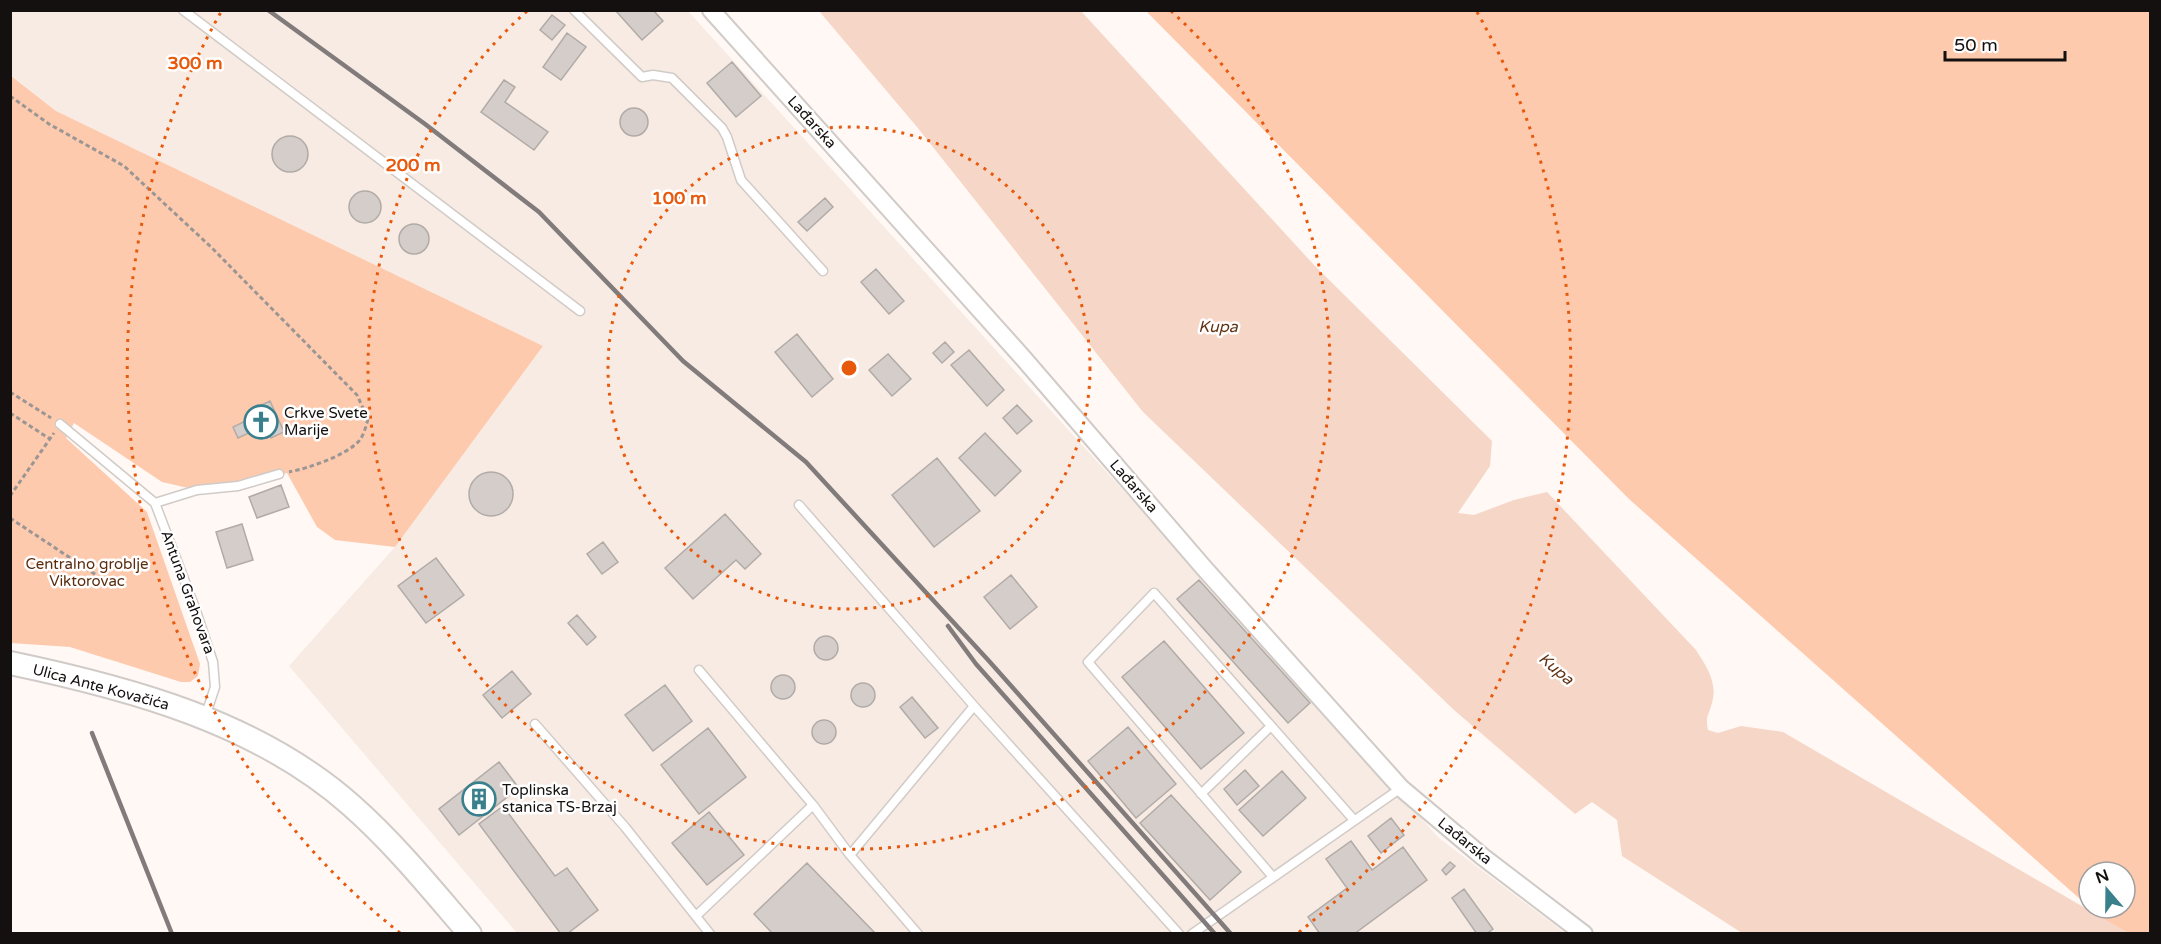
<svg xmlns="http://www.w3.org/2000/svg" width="2161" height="944" font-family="'Varela Round',sans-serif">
	<rect width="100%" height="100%" fill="#fff8f5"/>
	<path fill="#f8ebe3" d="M10 11H688L1439 838 1565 933H517L289 666 395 547 543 346 56 111 11 75Z"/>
	<path fill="#fdcaae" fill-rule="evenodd" d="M1146 11H2150V933H2128L2101 918 2090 908H2125V872H2089V907L1629 499Z
		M10 75 56 111 543 346 395 547 335 540 317 527 287 473 197 490 162 482 74 423 66 438 147 512 200 664 198 676 190 682H181L70 647 11 643ZM270 401 284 432 271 438 269 433 261 437 257 429 238 438 233 427 252 418 249 411Z"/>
	<path fill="#f6d7c7" d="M819 11H1081L1314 265 1492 441 1490 466 1458 513 1474 515 1514 500 1547 492 1696 650C1706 666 1718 682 1712 703 1709 715 1705 716 1708 730L1718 733 1741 726 1783 732 2128 933H1742L1622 856 1617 820 1592 802 1575 814 1454 710 1143 412 917 127Z"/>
	<path fill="#d4cdca" stroke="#b1aba8" stroke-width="1.5" d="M615 10H653L663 21 642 40Z
		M552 15 565 25 552 40 540 30Z
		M567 33 586 47 561 80 543 67Z
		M732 62 761 96 736 117 707 83Z
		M504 80 515 87 505 102 548 132 534 150 481 112Z
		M620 122a14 14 0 1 1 28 0a14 14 0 1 1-28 0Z
		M272 154a18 18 0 1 1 36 0a18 18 0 1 1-36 0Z
		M349 207a16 16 0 1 1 32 0a16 16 0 1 1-32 0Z
		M825 198 833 207 807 231 798 222Z
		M399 239a15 15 0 1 1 30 0a15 15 0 1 1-30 0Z
		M876 269 904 301 889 314 861 282Z
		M797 334 833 379 812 397 775 352Z
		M945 342 954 352 942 363 933 353Z
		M969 350 1004 390 987 406 951 365Z
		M888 354 911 379 892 396 869 370Z
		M270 401 284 432 271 438 269 433 261 437 257 429 238 438 233 427 252 418 249 411Z
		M1017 405 1032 421 1017 434 1003 418Z
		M985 433 1021 471 995 496 959 458Z
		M937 458 980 511 934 547 892 495Z
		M469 494a22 22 0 1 1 44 0a22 22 0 1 1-44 0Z
		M281 485 289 507 257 518 249 497Z
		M725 514 761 554 745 569 736 560 693 599 665 568Z
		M242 524 253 560 227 568 216 532Z
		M603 542 618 562 602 574 587 554Z
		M436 558 464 595 426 623 398 586Z
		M1011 575 1037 607 1010 629 984 597Z
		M1199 580 1310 703 1288 723 1177 599Z
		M577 615 596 637 587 645 568 623Z
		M814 648a12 12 0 1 1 24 0a12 12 0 1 1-24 0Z
		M1164 641 1244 733 1201 769 1122 677Z
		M512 671 531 694 502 718 483 695Z
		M771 687a12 12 0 1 1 24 0a12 12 0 1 1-24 0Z
		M851 695a12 12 0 1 1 24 0a12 12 0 1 1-24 0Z
		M665 685 692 721 653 751 625 715Z
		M912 697 938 728 925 738 900 707Z
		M812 732a12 12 0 1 1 24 0a12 12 0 1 1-24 0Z
		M1128 727 1176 784 1136 818 1088 761Z
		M708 728 746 777 699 814 661 765Z
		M499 762 519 788 459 835 439 809Z
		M1245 770 1259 786 1237 805 1224 789Z
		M1282 771 1306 798 1263 836 1239 810Z
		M1171 795 1241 872 1210 900 1140 823Z
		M503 806 555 876 567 868 598 910 567 934H561L479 824Z
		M709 812 744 855 707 885 672 843Z
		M1391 818 1404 835 1381 853 1368 836Z
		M1351 841 1372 870 1403 847 1427 880 1354 934H1320L1308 917 1347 888 1326 859Z
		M1450 862 1455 866 1446 875 1442 870Z
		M807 863 874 932 872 934H773L754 914Z
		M1464 889 1493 929 1486 934H1477L1452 898Z"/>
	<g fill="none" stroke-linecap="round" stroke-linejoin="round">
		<defs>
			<path id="service" d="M183 10 580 311
				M574 10 642 77 653 75 672 78 722 128 727 137 741 180 823 271
				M60 424 155 503 195 608 213 662 215 687 205 717
				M155 503 197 490 238 486 279 474
				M799 505 974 706 1179 934
				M699 670 813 805
				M535 724 625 827 710 934
				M1201 794 1271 726
				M850 855 974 706
				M1273 877 1088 662 1154 593 1354 820
				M696 916 813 805 850 855 918 934
				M1192 934 1401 788"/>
			<path id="minor" d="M711 10 1024 359 1204 568 1401 788 1483 857 1584 934"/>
			<path id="secondary" d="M10 663C130 688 259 723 352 806 396 845 432 890 470 934"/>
		</defs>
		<use href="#service" stroke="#d1cbc7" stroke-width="11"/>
		<use href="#minor" stroke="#d1cbc7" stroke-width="20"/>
		<use href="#secondary" stroke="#d1cbc7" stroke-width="26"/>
		<path stroke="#9b9694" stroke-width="3" stroke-dasharray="4.5 3" stroke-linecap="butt" d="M10 96 49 124 124 166 211 247 357 395 368 419C366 426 364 435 359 441 345 456 309 468 289 472
			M10 392 51 418
			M10 413 50 439
			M10 496 54 433
			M10 518 96 575"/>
		<use href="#service" stroke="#fff" stroke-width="8"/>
		<use href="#minor" stroke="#fff" stroke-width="16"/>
		<use href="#secondary" stroke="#fff" stroke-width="22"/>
		<path stroke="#817c7b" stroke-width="4.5" d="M268 10 425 124 539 212 683 361 806 462 989 661 1231 934
			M948 626 976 664 1215 934
			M92 733 172 934"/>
	</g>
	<g fill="none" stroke="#e8590c" stroke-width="3" stroke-dasharray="3 6">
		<circle cx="849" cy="368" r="241"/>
		<path d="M1171 11A481 481 0 1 1 527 11"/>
		<path d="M400 933A722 722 0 0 1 221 12M1477 12A722 722 0 0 1 1298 933"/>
	</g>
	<defs>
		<symbol id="church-ring" viewBox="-11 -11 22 22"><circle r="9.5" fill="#fff" stroke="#397f8c" stroke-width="1.5"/><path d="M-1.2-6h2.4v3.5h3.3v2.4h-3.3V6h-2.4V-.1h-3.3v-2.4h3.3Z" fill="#397f8c"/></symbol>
		<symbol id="building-ring" viewBox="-11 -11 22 22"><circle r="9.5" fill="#fff" stroke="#397f8c" stroke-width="1.5"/><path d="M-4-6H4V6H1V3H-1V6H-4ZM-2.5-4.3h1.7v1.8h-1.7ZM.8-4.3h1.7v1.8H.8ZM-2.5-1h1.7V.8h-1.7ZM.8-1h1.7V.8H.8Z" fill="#397f8c"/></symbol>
	</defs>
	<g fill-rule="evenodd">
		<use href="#church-ring" x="242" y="403" width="38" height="38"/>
		<use href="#building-ring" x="460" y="780" width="38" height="38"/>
	</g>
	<g text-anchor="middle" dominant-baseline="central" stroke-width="5" stroke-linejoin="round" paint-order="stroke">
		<g font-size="15" fill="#13100f" stroke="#fff">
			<text transform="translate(812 122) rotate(48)">Lađarska</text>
			<text transform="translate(1134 486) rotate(49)">Lađarska</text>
			<text transform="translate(188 592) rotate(70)">Antuna Grahovara</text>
			<text transform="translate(101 687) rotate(15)">Ulica Ante Kovačića</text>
			<text transform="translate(1465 841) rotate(39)">Lađarska</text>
		</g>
		<g font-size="15" fill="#13100f" stroke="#fff" text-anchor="start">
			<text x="284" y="413">Crkve Svete<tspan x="284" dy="17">Marije</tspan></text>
			<text x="502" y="790">Toplinska<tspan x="502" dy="17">stanica TS-Brzaj</tspan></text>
		</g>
		<g font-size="15" fill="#5b2d0e" stroke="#fff">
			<text x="87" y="564">Centralno groblje<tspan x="87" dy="17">Viktorovac</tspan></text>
		</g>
		<g font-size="16" font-style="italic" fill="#623314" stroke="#fff">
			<text x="1218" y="327">Kupa</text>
			<text transform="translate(1556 669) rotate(40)">Kupa</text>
		</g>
	</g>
	<circle cx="849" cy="368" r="9" fill="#e8590c" stroke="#fff" stroke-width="3"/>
	<g font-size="18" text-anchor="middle" font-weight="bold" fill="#e8590c" stroke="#fff" stroke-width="5" stroke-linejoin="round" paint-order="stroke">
		<text x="195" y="69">300 m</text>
		<text x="413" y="171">200 m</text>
		<text x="679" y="204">100 m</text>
	</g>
	<rect width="2161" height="944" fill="none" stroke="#13100f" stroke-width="24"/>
	<g transform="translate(2107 890) rotate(340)"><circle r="28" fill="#ffffff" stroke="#a19f9f" stroke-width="1.5"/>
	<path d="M0-4.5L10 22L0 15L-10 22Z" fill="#397f8c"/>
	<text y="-9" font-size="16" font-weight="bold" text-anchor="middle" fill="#13100f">N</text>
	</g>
	<path d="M1945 51v9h120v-9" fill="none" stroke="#13100f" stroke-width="3"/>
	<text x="1954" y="51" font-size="18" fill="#13100f" stroke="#ffffff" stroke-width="4.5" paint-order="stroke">50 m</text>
</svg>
